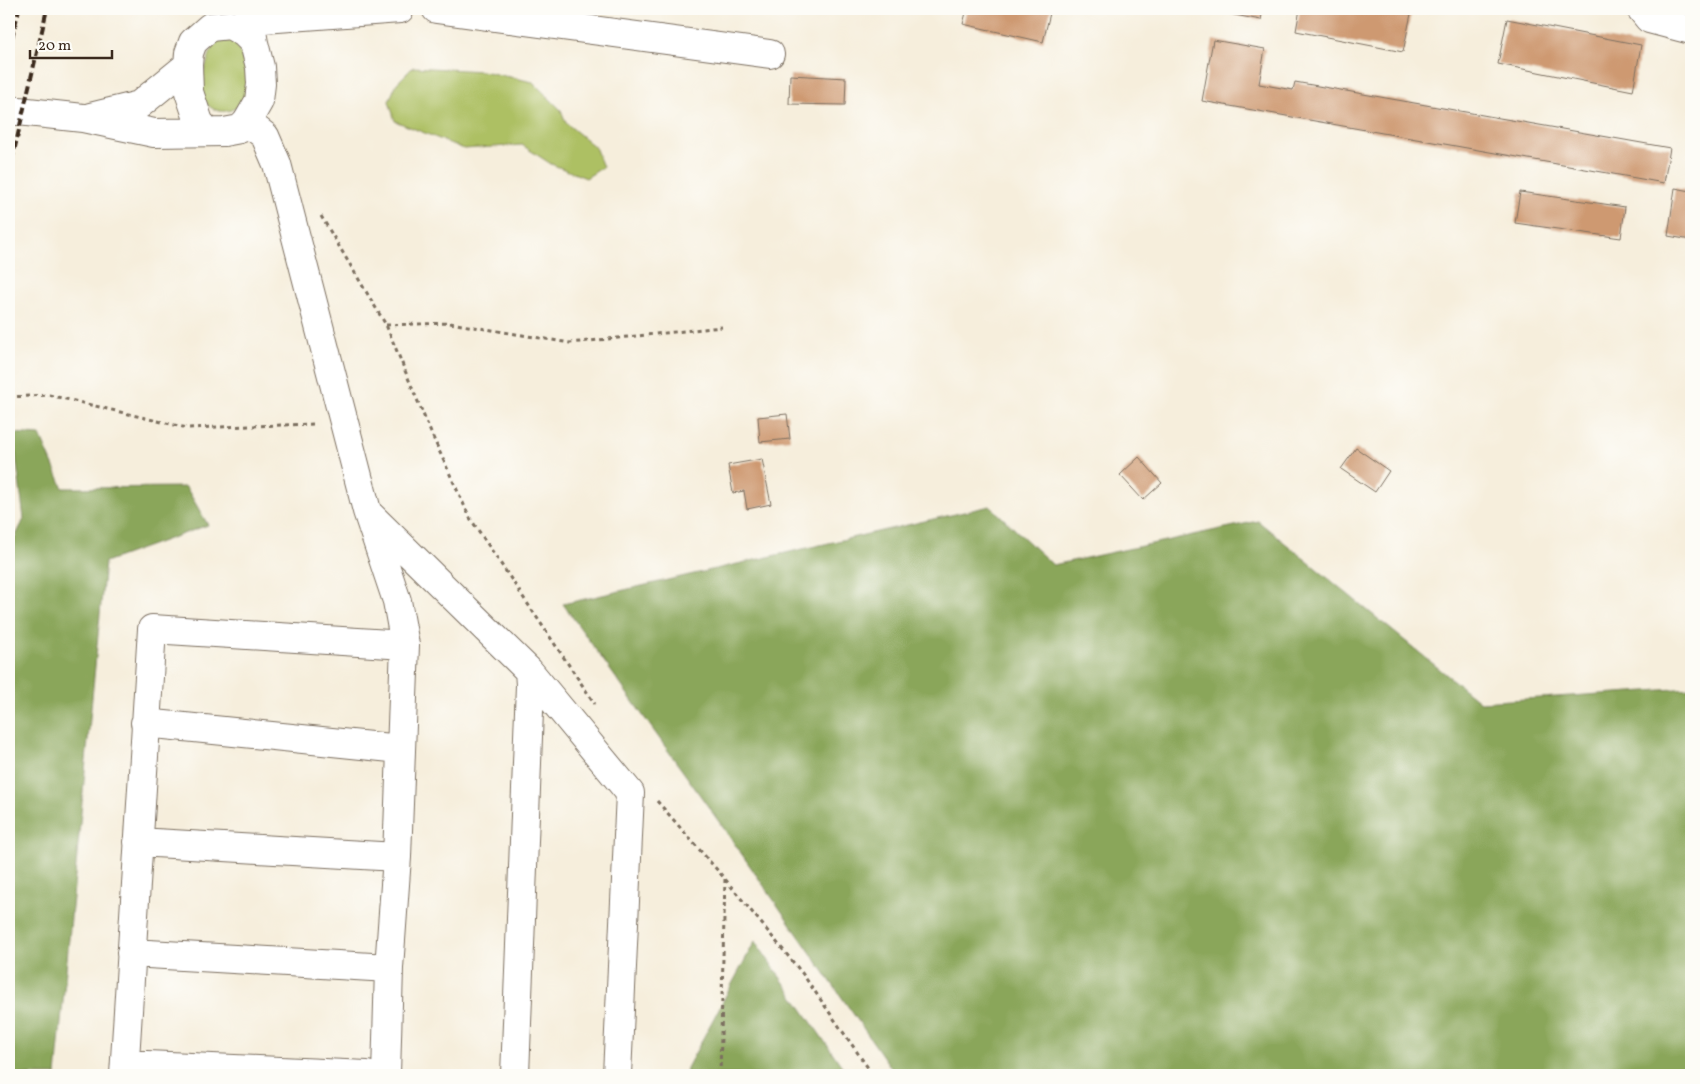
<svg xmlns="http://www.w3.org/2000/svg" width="1700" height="1084" font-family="Vollkorn,serif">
	<rect width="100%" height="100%" fill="#fdfcf7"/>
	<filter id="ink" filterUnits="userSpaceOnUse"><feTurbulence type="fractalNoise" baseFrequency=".02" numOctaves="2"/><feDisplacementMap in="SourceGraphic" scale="10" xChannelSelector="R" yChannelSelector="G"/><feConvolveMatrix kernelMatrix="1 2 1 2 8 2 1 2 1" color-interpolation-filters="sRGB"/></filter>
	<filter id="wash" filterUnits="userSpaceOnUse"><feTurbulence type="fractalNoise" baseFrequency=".0096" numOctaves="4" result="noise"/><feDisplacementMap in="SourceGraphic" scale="20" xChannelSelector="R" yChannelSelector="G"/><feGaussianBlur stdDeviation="1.12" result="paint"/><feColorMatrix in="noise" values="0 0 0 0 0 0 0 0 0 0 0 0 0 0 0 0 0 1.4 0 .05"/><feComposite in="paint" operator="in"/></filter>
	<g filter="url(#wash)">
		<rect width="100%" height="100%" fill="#f6eedc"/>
		<path fill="#adc064" stroke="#747541" d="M215 39H234C240 52 247 68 249 83 251 100 233 116 216 110 210 108 205 103 201 98V80Z
			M413 67 482 71 533 82 561 110 566 123 595 147 603 167 586 178 551 164 522 145 464 149 395 121 389 101 397 83Z"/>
		<path fill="#8aa65a" stroke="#62683c" d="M13 433 40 435 63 488 186 487 208 525 105 562 56 1075H9V550L24 519Z
			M990 506 1053 565 1258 521 1480 702 1691 688V1075H896L722 826 563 604Z
			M755 941 848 1075H686L687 1068Z"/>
		<g id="blocks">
			<path fill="#ce9971" d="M967 9H1051L1043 42 963 24Z
				M1203 9H1263L1261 20Z
				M1300 9H1412L1403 52 1296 31Z
				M1507 19 1641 45 1633 91 1498 64Z
				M1213 40 1265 49 1259 84 1293 90 1295 82 1670 148 1664 183 1202 101Z
				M790 75 846 78 845 105 789 104Z
				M1675 188 1691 191V240L1668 236Z
				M1520 192 1625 207 1621 238 1515 223Z
				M787 414 790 439 760 442 758 417Z
				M1356 448 1389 471 1375 492 1341 469Z
				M1139 457 1162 483 1143 500 1120 475Z
				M762 459 771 504 747 509 744 491 733 493 728 465Z"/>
		</g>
	</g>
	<g filter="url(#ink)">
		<use href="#blocks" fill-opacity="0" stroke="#7c6f60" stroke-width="1"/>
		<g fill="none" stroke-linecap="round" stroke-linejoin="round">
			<defs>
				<path id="minor" d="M436 9 770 54
					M1641 9 1649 19 1691 30
					M250 20 400 9
					M247 122 265 136 277 164 367 511 397 601 405 645 397 857 389 968 386 1075
					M371 516 529 671 630 793 617 1075
					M145 723 401 749
					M138 842 397 857
					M131 953 389 968
					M125 1064 367 1075
					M124 1075 152 629 405 645
					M515 1075 530 685 529 671"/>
				<path id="major" d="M248 9 254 43
					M9 110 83 118 154 133 224 132 240 129 247 122 259 101 261 84 260 67 254 43 244 33 230 25 210 27 193 42 189 53 188 65 189 92 199 122 208 132
					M90 117 139 105 188 65"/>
			</defs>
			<use href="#minor" stroke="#7c6f60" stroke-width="30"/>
			<use href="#major" stroke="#7c6f60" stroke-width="30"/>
			<path stroke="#7c6f60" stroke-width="3" stroke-dasharray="4 4" stroke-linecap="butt" d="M321 216 386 325 431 433 470 518 595 704
				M386 325 450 323 570 343 722 327
				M9 397 49 395 187 428 317 424
				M657 801 725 879 802 973 873 1075
				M720 1075 725 879"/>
			<use href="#minor" stroke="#fff" stroke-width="28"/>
			<use href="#major" stroke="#fff" stroke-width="28"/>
			<path stroke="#3b2a1e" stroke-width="4" stroke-dasharray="8 4" stroke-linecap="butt" d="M9 50 19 9
				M9 173 47 9"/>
		</g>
	</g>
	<rect width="1700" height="1084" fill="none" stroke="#fdfcf7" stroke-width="30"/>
	<path d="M30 50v8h82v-8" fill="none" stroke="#3b2a1e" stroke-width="2.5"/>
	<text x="38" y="50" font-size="15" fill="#3b2a1e" stroke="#fdfcf7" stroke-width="4" paint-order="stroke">20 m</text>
</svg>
